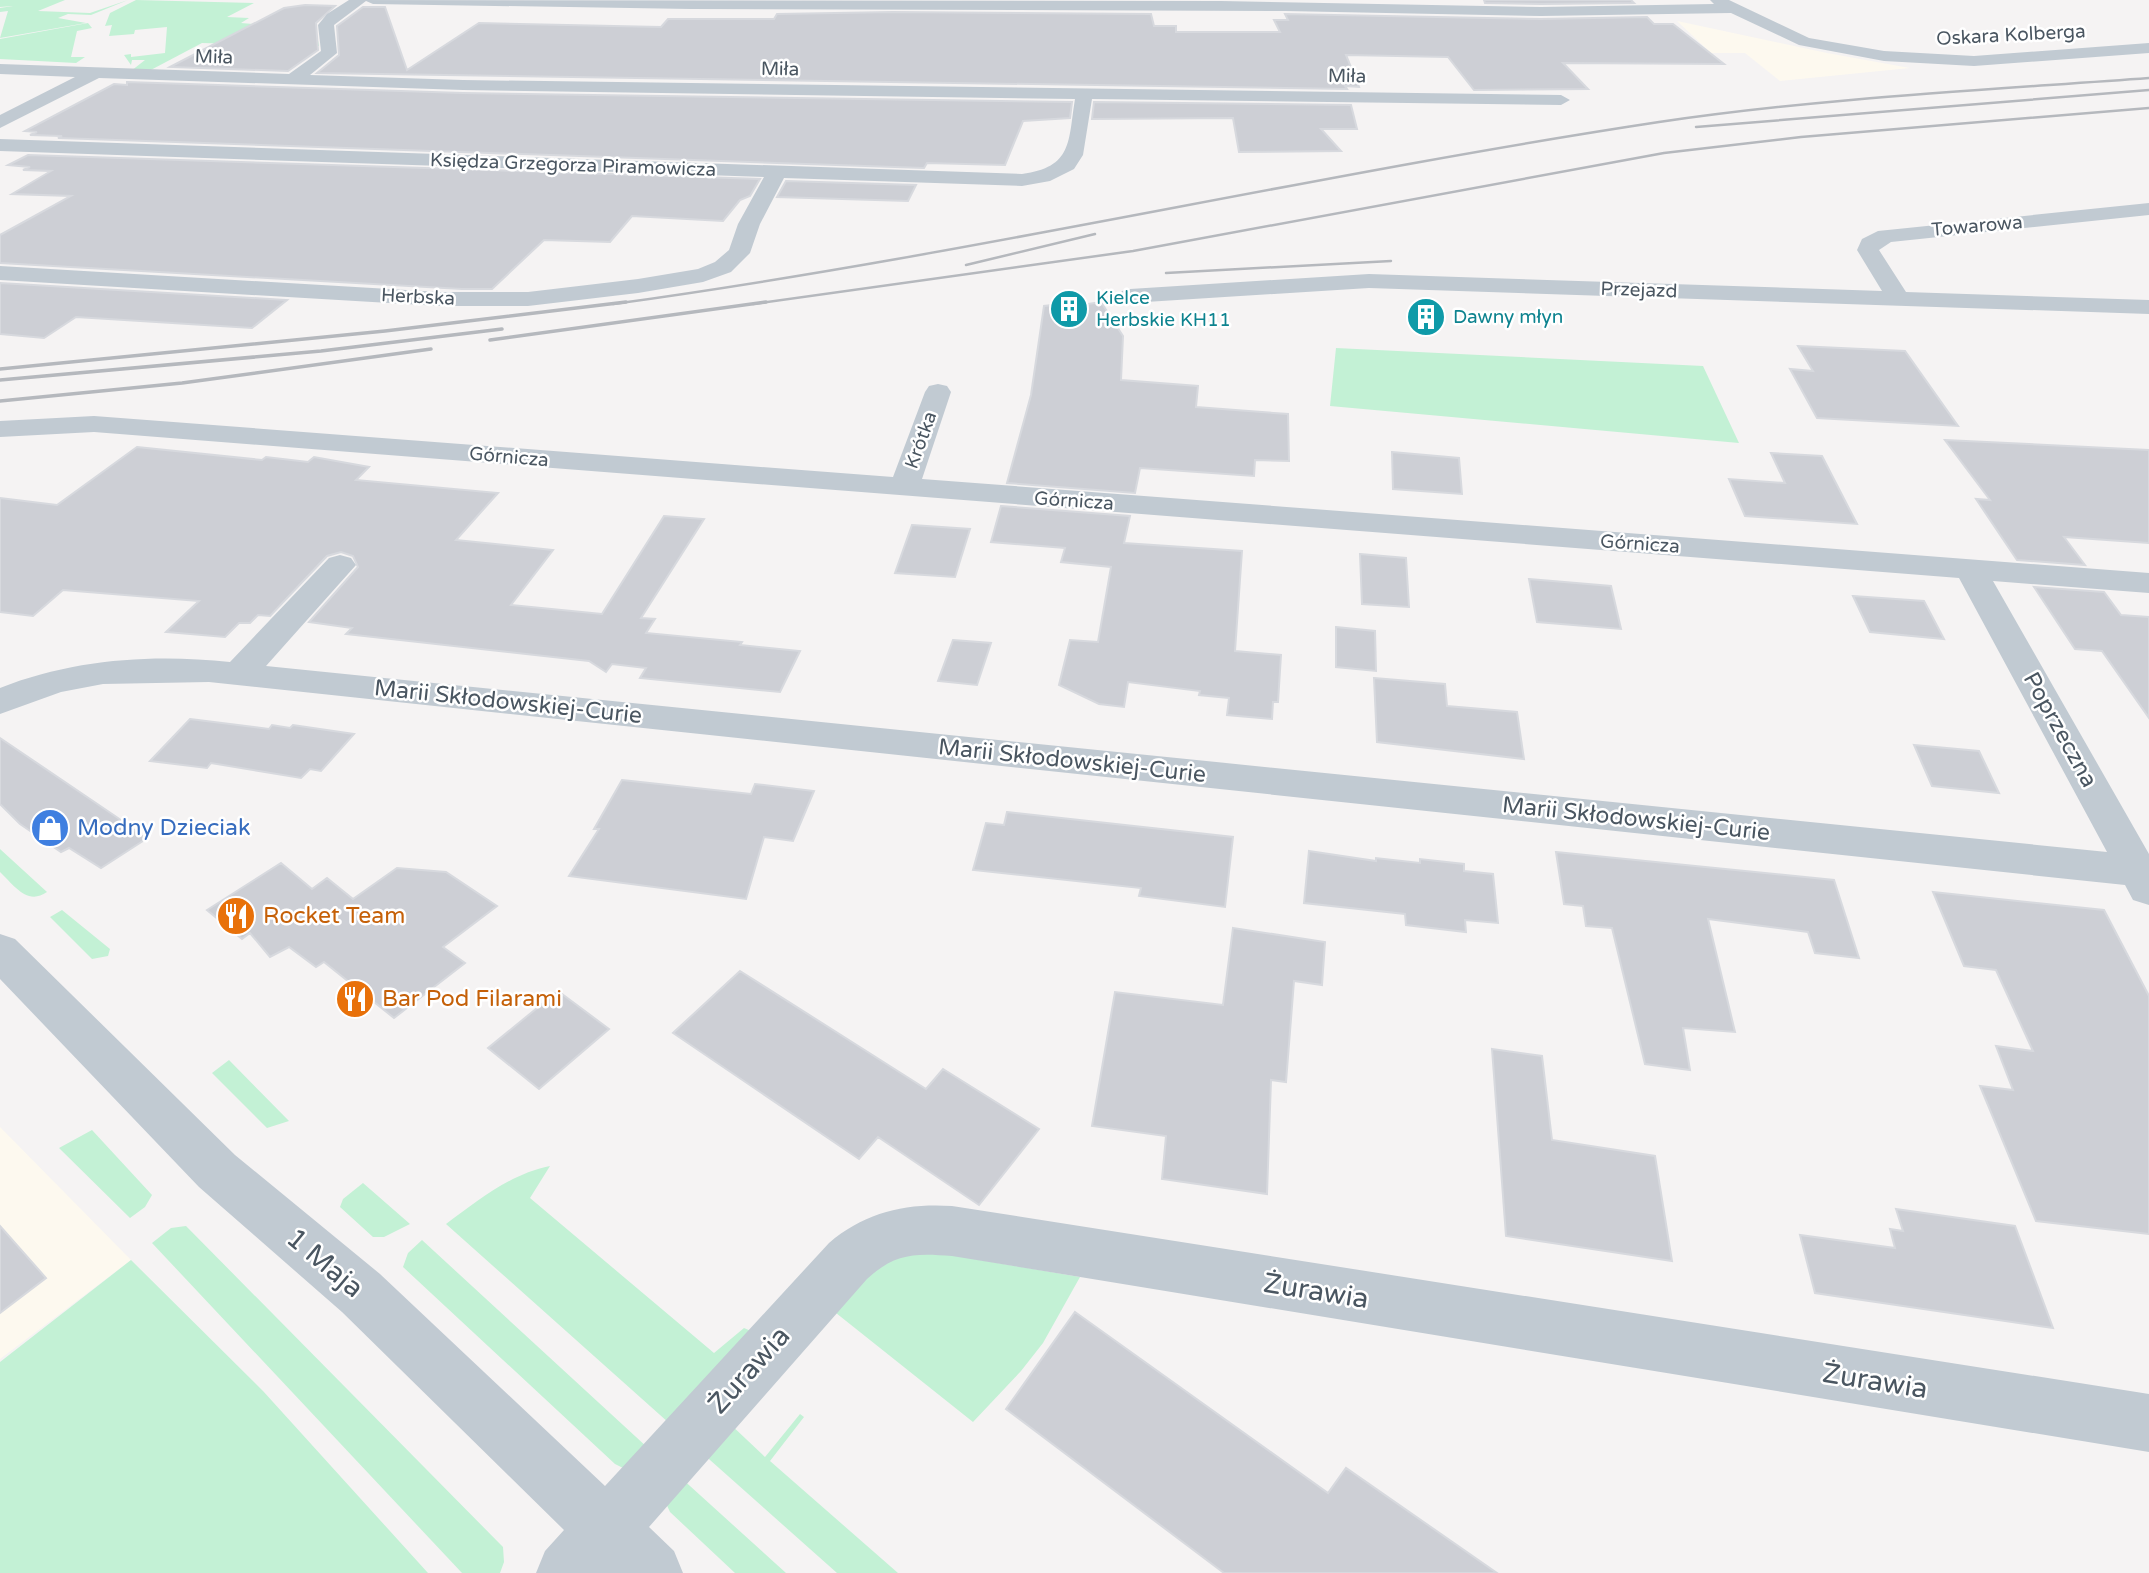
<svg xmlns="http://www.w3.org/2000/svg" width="2149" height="1573" font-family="'Varela Round',sans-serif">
	<rect width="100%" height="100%" fill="#f5f3f3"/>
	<path fill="#fdf9ef" d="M1677 21 1827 53 1910 68 1780 81 1745 53H1711Z
		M0 1127 131 1260 0 1359Z"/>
	<path fill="#c3f1d5" d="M0 0H65L38 11 90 13 128 0 91 15 68 14 58 18 86 23 0 38 8 11 0 12V8L13 6 0 7Z
		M136 0 254 3 227 17 249 18 241 23 316 29 319 46 202 43 147 72 131 71 145 60H132L131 65 124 55 131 54V57L165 53 167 27 135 30 134 34 109 36 112 25 105 26 110 13Z
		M88 23 92 28 77 31 71 57H85L76 63 0 59V39Z
		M1336 348 1703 366 1739 443 1330 406Z
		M0 849 47 892C27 906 14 885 0 872Z
		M62 910 110 949 108 956 92 959 50 917Z
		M229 1060 289 1121 267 1128 212 1073Z
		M92 1130 152 1195 145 1207 130 1218 59 1148Z
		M550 1166 530 1198 714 1353 744 1328 751 1331 669 1423 446 1224C479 1200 510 1174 550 1166Z
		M363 1183 410 1224 384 1237H373L340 1207 343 1199Z
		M186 1226 503 1547 504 1562 500 1573H462L152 1243 171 1228Z
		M422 1240 648 1448 623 1468 615 1464 403 1267 408 1253Z
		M899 1246 1080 1277 1043 1343 1021 1371 973 1422 831 1309Z
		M131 1260 263 1391 428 1573H0V1362Z
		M800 1414 804 1417 770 1461 898 1573H837L701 1452 728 1422 765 1457Z
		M679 1476 786 1573H735L670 1512 663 1497Z"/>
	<path fill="#cdcfd5" stroke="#d7d9de" stroke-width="2" d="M1484 0H1631L1634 3 1541 4 1485 3Z
		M305 5 335 6 316 23 318 50 288 71 170 67 284 8Z
		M363 7H385L407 70 479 23 661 27 668 19H774L777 14 893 12 1151 14 1154 26H1176V32H1280L1274 20H1288L1285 14 1541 19 1647 17 1654 24H1673L1724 64 1563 63 1588 89 1474 90 1448 57 1346 55 1359 87 1345 86 1347 89 317 73 339 55 337 26Z
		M127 82 463 93 1072 102 1070 118 1023 121 1005 165 927 163 924 168 58 138 62 136 30 135 37 132 25 131 114 84 127 85Z
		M1094 102 1351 105 1357 129H1321L1341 151 1239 152 1233 118 1092 119Z
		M28 155 760 179 750 196 740 200 723 221 632 216 610 242 544 240 492 289H462L0 263V235L71 196 12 194 51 171 23 170 30 167 8 165Z
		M786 181 916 185 908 201 777 197Z
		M0 283 287 300 252 328 76 317 44 338 0 334Z
		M1079 302 1081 305 1101 302 1123 336 1121 380 1198 386 1196 407 1288 414 1289 461 1255 460 1254 476 1140 468 1135 493 1007 483 1031 395 1044 306Z
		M1798 346 1905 351 1958 426 1817 418 1790 369 1813 371Z
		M1945 440 2149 450V543L2064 537 2085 565 2017 560 1976 499 1990 500Z
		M137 447 262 460 266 457 308 462 314 457 369 467 356 480 498 493 456 540 553 550 511 605 602 614 664 516 704 519 641 618 655 619 646 633 742 642 740 645 800 651 780 692 640 678 646 668 612 664 606 672 589 661 346 634 352 628 309 622 358 567 353 556 341 552 327 556 270 616 258 615 250 623H239L225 637 166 632 199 601 63 590 33 616 0 612V498L57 505Z
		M1392 452 1459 458 1462 494 1393 489Z
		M1771 453 1822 456 1857 524 1745 516 1729 479 1785 483Z
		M1001 506 1130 516 1124 543 1242 551 1235 651 1281 655 1278 702H1273L1272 719 1227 715 1229 698 1199 695 1200 691 1128 682 1124 707 1099 704 1059 685 1070 640 1098 642 1111 567 1061 562 1065 548 991 542Z
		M912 525 970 529 955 577 895 573Z
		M1360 554 1406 558 1409 607 1362 604Z
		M1529 579 1611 586 1621 629 1537 622Z
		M2034 587 2104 592 2121 615 2149 617V718L2102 651 2075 649Z
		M1853 596 1924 601 1944 639 1870 632Z
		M1336 627 1375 631 1376 671 1336 667Z
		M953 640 991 643 977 685 938 681Z
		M1374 678 1445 684 1447 706 1517 712 1524 759 1377 742Z
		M190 719 269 729 272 725 290 728 293 725 354 734 321 771 310 769 301 778 211 763 207 768 150 761Z
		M0 738 118 818 146 839 101 868 69 848 61 852 20 824 0 804Z
		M1914 745 1979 751 1999 793 1932 786Z
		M622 780 751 794 755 784 814 791 793 841 764 837 746 899 569 876 599 829H594Z
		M1007 812 1233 837 1225 907 1139 896 1141 888 973 870 986 823 1004 825Z
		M1309 851 1376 861V858L1420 863V859L1464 864V871L1493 874 1498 923 1465 920 1466 932 1406 925 1405 914 1304 903Z
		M1556 852 1834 880 1859 958 1815 953 1808 932 1708 919 1735 1032 1683 1028 1690 1070 1645 1064 1612 928 1586 926 1583 906 1564 904Z
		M281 863 312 889 327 878 353 899 397 868 446 872 497 906 443 947 465 963 394 1018 324 962 316 967 289 947 270 957 250 933 242 939 207 910Z
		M1933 892 2104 910 2149 996V1234L2036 1221 1980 1086 2013 1090 1996 1046 2033 1051 1996 970 1964 966Z
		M1233 928 1325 942 1322 985 1294 981 1286 1082 1271 1080 1267 1194 1162 1179 1166 1136 1092 1126 1115 992 1223 1005Z
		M740 971 926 1089 943 1069 1039 1129 979 1205 878 1137 859 1159 673 1033Z
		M558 991 609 1029 539 1089 488 1048Z
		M1492 1049 1542 1056 1552 1140 1655 1156 1672 1261 1506 1236Z
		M1896 1209 2015 1226 2053 1328 1815 1293 1800 1235 1895 1248 1890 1229 1903 1231Z
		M0 1226 46 1278 0 1313Z
		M1075 1312 1328 1493 1346 1468 1497 1573H1224L1006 1409Z"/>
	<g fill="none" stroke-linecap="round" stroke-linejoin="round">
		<path fill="#c1cad2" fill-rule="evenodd" d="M349 0 1221 1 1541 7 1714 4 1710 0H1729L1809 38 1884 51 1974 56 2149 43V53L1974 66 1884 61 1799 45 1731 13 1541 16 1285 11 691 9 373 4 366 1 334 25 337 53 310 75 463 80 1561 95 1570 100 1561 105 1092 99 1083 155 1074 169 1050 181 1022 186 784 178 760 224 750 253 731 272 703 282 638 293 528 306H440L0 280V266L440 292H528L638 279 698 269 715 262 729 250 738 224 764 177 0 151V139L1022 174C1073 167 1068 142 1075 99L463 90 99 78 0 128V115L75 77 0 74V64L289 74 321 51 318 25 327 14Z
			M2149 203V215L1891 242 1879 250 1906 292 2149 300V314L1369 288 1130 303 1122 301 1118 296 1122 291 1130 289 1369 274 1882 291 1857 250 1862 239 1878 231Z
			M938 384 947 386 951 392 922 479 2149 573V593L1993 581 2149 854V905L2133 900 2125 885 209 682 103 684 61 692 0 714V688C74 659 152 654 230 662L329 558 340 555 351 558 356 565 266 666 2107 852 1959 578 94 432 0 437V421L94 416 893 477 925 392 929 386Z
			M0 934 15 939 235 1155 380 1274 605 1486 829 1243C865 1212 906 1203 952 1206L2149 1394V1452L952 1256C915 1253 895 1253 867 1279L649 1527 674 1551 683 1573H536L545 1551 564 1530 342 1312 199 1187 0 979Z"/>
		<path stroke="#b5b8bd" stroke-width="2.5" d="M1696 127 2149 90
			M966 265 1095 234
			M1166 273 1391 261
			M613 304C964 256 1309 175 1659 122 1821 98 1986 90 2149 78
			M753 304 1133 251 1664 153 1801 137 2149 108"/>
		<path stroke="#b5b8bd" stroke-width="3.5" d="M490 340 766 302
			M0 369 385 331 626 302
			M0 380 321 351 502 329
			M0 401 182 383 431 349"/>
	</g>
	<defs>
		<symbol id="building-disc" viewBox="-11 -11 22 22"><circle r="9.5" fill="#0f9aa8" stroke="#fff"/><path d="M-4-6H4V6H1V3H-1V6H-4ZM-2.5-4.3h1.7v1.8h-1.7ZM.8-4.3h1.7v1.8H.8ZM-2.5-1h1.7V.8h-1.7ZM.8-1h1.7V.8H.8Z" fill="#fff"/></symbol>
		<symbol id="shop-disc" viewBox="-11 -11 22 22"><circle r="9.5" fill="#3f7fe0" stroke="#fff"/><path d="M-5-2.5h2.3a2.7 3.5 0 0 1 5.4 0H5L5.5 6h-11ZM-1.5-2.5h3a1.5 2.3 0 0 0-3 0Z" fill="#fff"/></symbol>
		<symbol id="restaurant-disc" viewBox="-11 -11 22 22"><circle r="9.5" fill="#e8710a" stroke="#fff"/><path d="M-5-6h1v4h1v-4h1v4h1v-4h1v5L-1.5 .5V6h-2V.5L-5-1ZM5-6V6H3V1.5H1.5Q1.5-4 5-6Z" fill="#fff"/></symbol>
	</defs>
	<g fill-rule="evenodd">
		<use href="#building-disc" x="1047" y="287" width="44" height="44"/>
		<use href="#building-disc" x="1404" y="295" width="44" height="44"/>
		<use href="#shop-disc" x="28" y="806" width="44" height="44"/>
		<use href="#restaurant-disc" x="214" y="894" width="44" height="44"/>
		<use href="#restaurant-disc" x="333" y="977" width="44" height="44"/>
	</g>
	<g text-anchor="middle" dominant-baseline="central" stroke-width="5" stroke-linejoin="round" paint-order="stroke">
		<g font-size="19" fill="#4a5661" stroke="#fff">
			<text transform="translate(2011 35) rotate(-3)">Oskara Kolberga</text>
			<text transform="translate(214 57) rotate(2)">Miła</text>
			<text transform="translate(780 69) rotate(1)">Miła</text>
			<text transform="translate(1347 76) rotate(1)">Miła</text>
			<text transform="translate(573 165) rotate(2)">Księdza Grzegorza Piramowicza</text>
			<text transform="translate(1977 226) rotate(-5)">Towarowa</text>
			<text transform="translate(1639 290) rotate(2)">Przejazd</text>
			<text transform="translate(418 297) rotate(3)">Herbska</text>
			<text transform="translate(921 440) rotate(-70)">Krótka</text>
			<text transform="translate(509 457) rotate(5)">Górnicza</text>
			<text transform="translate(1074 501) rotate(4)">Górnicza</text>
			<text transform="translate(1640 544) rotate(4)">Górnicza</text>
		</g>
		<g font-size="19" fill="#0d838f" stroke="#fff" text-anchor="start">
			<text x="1096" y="298">Kielce<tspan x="1096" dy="22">Herbskie KH11</tspan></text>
			<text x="1453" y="317">Dawny młyn</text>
		</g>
		<g font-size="23" fill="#4a5661" stroke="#fff">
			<text transform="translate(508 702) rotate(6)">Marii Skłodowskiej-Curie</text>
			<text transform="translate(2060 730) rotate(61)">Poprzeczna</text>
			<text transform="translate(1072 761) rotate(6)">Marii Skłodowskiej-Curie</text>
			<text transform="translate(1636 819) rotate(6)">Marii Skłodowskiej-Curie</text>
		</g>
		<g font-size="23" fill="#366cbe" stroke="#fff" text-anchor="start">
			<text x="77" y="828">Modny Dzieciak</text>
		</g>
		<g font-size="23" fill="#c56008" stroke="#fff" text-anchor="start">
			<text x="263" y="916">Rocket Team</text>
			<text x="382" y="999">Bar Pod Filarami</text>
		</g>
		<g font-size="28" fill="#4a5661" stroke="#fff">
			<text transform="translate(325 1263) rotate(40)">1 Maja</text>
			<text transform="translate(1316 1291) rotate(9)">Żurawia</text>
			<text transform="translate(749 1370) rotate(-48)">Żurawia</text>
			<text transform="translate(1875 1381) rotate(9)">Żurawia</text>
		</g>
	</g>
</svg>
